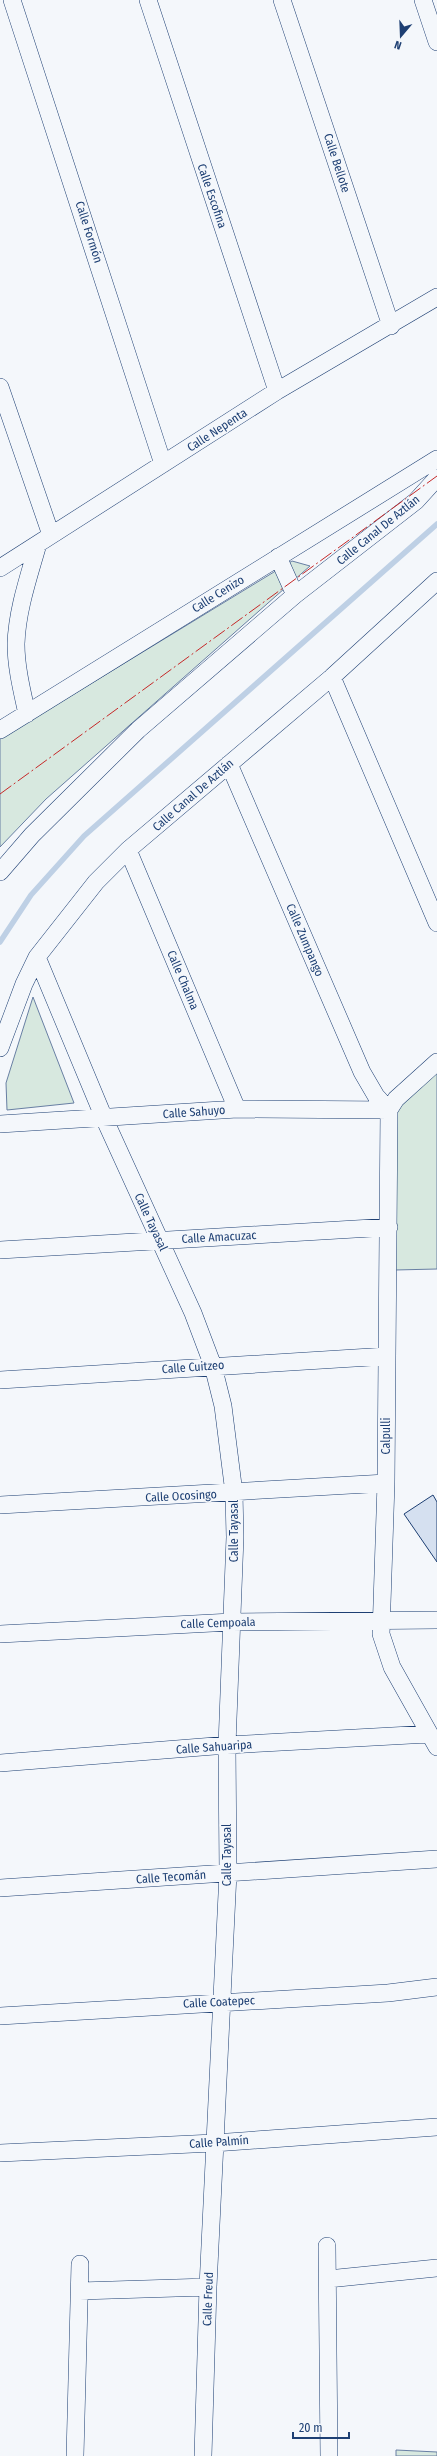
<svg xmlns="http://www.w3.org/2000/svg" width="437" height="2456" font-family="'Fira Sans Condensed',sans-serif">
	<rect width="100%" height="100%" fill="#f4f7fb"/>
	<path fill="#d7e8df" stroke="#687fa3" d="M292 561 310 566 46 799 0 847V739Z
		M33 997 74 1103 7 1110 6 1083Z
		M437 1073V1269L395 1270 396 1109Z
		M396 2450 437 2452V2456H396Z"/>
	<g fill="none" stroke-linecap="round" stroke-linejoin="round">
		<path stroke="#bed0e5" stroke-width="5.5" d="M0 942 31 895 84 836 437 524"/>
	</g>
	<path fill="#d5e0f0" stroke="#1d3f73" d="M433 1495 437 1502V1562L404 1514Z"/>
	<g fill="none" stroke-linecap="round" stroke-linejoin="round">
		<defs>
			<path id="minor" d="M12 0 163 464
				M148 0 277 391
				M282 0 391 326
				M423 0 437 42
				M0 387 51 535
				M278 557 295 595
				M0 568 277 391 437 297
				M332 677 437 923
				M27 714C22 691 16 667 16 644 17 610 29 576 38 544
				M0 730 437 459
				M229 764 362 1072 376 1096 389 1110
				M128 850 237 1109
				M0 872 32 835 138 730 295 595 416 501 437 478
				M37 957 104 1118 193 1313 213 1366 223 1406 234 1493 235 1537 227 1745 228 1873 208 2287 203 2456
				M0 1048 24 984 37 957 96 882 128 850 332 677 437 581
				M437 1062 396 1099 389 1110 386 1483 381 1634 392 1667 437 1747
				M0 1124 237 1109 389 1110
				M0 1250 389 1227
				M0 1380 387 1356
				M0 1505 386 1483
				M0 1634 232 1622 437 1620
				M0 1763 227 1745 429 1734
				M0 1888 437 1859
				M0 2016 388 1993 437 1987
				M0 2153 214 2143 437 2127
				M327 2246 329 2456
				M328 2279 437 2268
				M80 2291 208 2287
				M75 2456 80 2264"/>
		</defs>
		<use href="#minor" stroke="#1d3f73" stroke-width="18"/>
		<use href="#minor" stroke="#f4f7fb" stroke-width="17"/>
		<path stroke="#c62828" stroke-width="1" stroke-dasharray="14 3 2 3" stroke-linecap="butt" d="M0 794 437 476"/>
	</g>
	<g text-anchor="middle" dominant-baseline="central" stroke-width="3" stroke-linejoin="round" paint-order="stroke">
		<g font-size="12" fill="#1d3f73" stroke="#f4f7fb">
			<text transform="translate(337 163) rotate(72)">Calle Bellote</text>
			<text transform="translate(212 196) rotate(71)">Calle Escofina</text>
			<text transform="translate(89 232) rotate(72)">Calle Formón</text>
			<text transform="translate(217 430) rotate(-33)">Calle Nepenta</text>
			<text transform="translate(378 530) rotate(-39)">Calle Canal De Aztlán</text>
			<text transform="translate(218 594) rotate(-32)">Calle Cenizo</text>
			<text transform="translate(193 795) rotate(-41)">Calle Canal De Aztlán</text>
			<text transform="translate(305 940) rotate(67)">Calle Zumpango</text>
			<text transform="translate(183 980) rotate(67)">Calle Chalma</text>
			<text transform="translate(194 1112) rotate(-4)">Calle Sahuyo</text>
			<text transform="translate(151 1222) rotate(65)">Calle Tayasal</text>
			<text transform="translate(219 1237) rotate(-3)">Calle Amacuzac</text>
			<text transform="translate(193 1367) rotate(-4)">Calle Cuitzeo</text>
			<text transform="translate(386 1436) rotate(-90)">Calpulli</text>
			<text transform="translate(181 1496) rotate(-3)">Calle Ocosingo</text>
			<text transform="translate(234 1531) rotate(-90)">Calle Tayasal</text>
			<text transform="translate(218 1623) rotate(-2)">Calle Cempoala</text>
			<text transform="translate(214 1747) rotate(-4)">Calle Sahuaripa</text>
			<text transform="translate(227 1855) rotate(-90)">Calle Tayasal</text>
			<text transform="translate(171 1877) rotate(-4)">Calle Tecomán</text>
			<text transform="translate(219 2002) rotate(-3)">Calle Coatepec</text>
			<text transform="translate(219 2142) rotate(-4)">Calle Palmín</text>
			<text transform="translate(208 2299) rotate(-88)">Calle Freud</text>
		</g>
	</g>
	<g transform="translate(401 36) rotate(199)" stroke="#f4f7fb" stroke-width="3" paint-order="stroke">
	<path d="M0-3L7 15L0 10L-7 15Z" fill="#1d3f73"/>
	<text y="-6" font-size="11" font-weight="bold" text-anchor="middle" fill="#1d3f73">N</text>
	</g>
	<path d="M293 2432v6h56v-6" fill="none" stroke="#1d3f73" stroke-width="2"/>
	<text x="299" y="2432" font-size="12" fill="#1d3f73" stroke="#f4f7fb" stroke-width="3" paint-order="stroke">20 m</text>
</svg>
